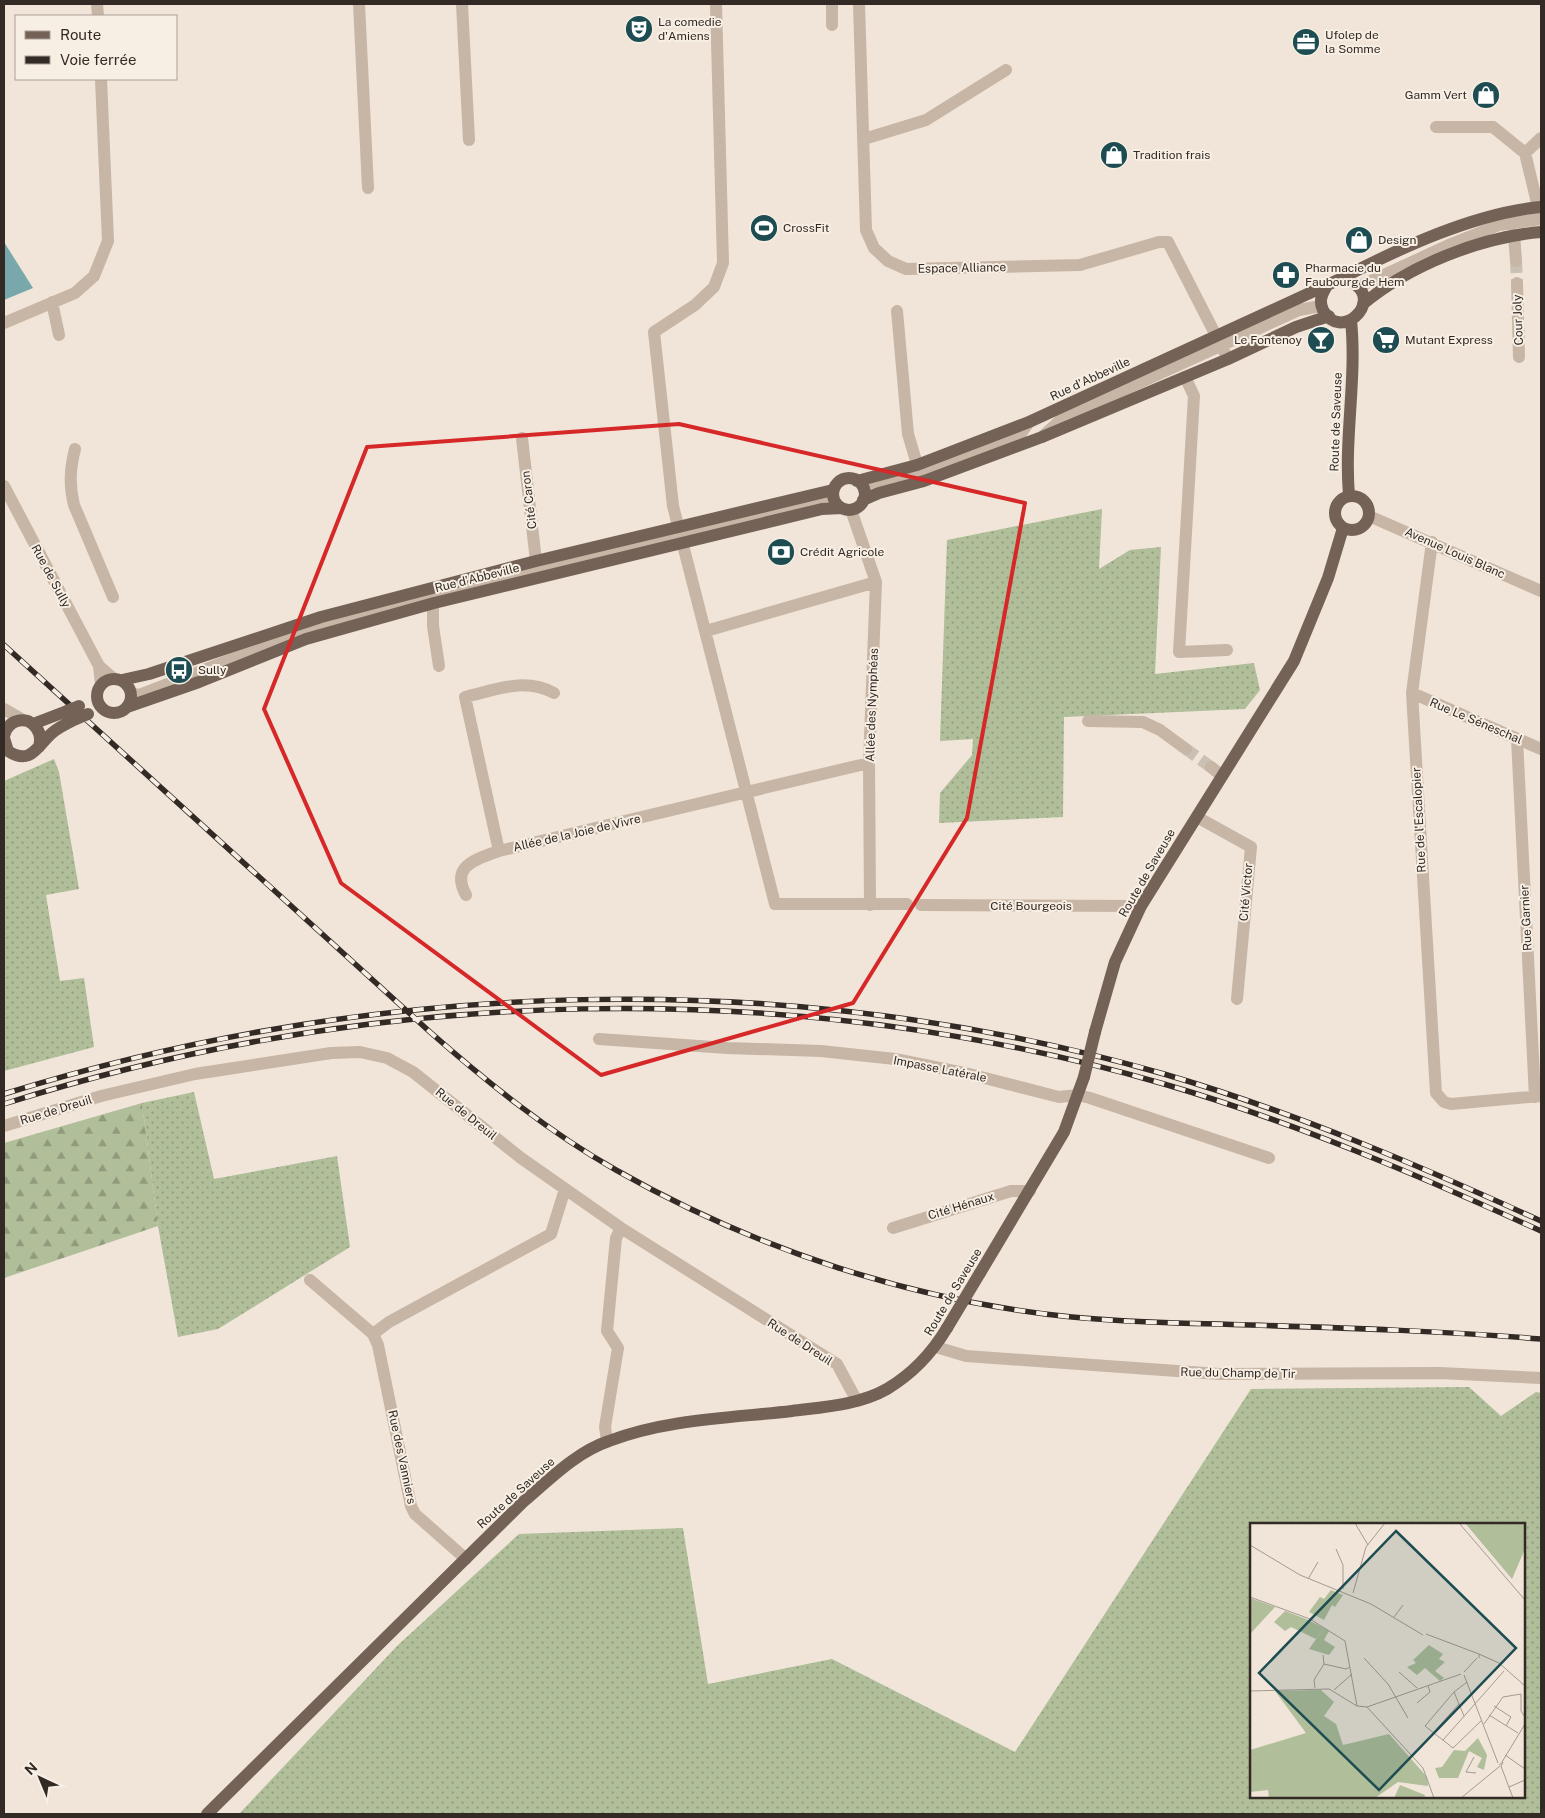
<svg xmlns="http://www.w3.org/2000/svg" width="1545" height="1818" font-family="'Public Sans',sans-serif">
	<defs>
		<pattern id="grass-dots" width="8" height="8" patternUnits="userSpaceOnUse" patternTransform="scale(1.25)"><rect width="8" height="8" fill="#b0be99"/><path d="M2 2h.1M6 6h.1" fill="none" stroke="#909b7d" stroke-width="1.8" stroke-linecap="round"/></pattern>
		<pattern id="forest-firs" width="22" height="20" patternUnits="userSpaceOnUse" patternTransform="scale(1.25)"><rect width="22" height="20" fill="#b0be99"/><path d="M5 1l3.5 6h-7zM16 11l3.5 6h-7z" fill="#909b7d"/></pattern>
	</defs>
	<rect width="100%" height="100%" fill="#f0e5d8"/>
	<path fill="url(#grass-dots)" fill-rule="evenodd" d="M1102 509 1099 569 1130 550 1161 547 1155 674 1254 663 1260 690 1245 709 1064 717 1063 817 939 823 940 793 972 755 973 739 940 741 947 540Z
		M54 759 59 772 79 889 46 895 60 981 84 978 94 1047 4 1071V781Z
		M194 1092 214 1179 337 1156 350 1247 218 1329 178 1337 158 1226 142 1103Z
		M1469 1387 1501 1416 1536 1392 1541 1393V1814H239L397 1646 519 1534 683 1528 708 1684 832 1659 1015 1752 1251 1389ZM1251 1524H1524V1797H1251Z"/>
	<path fill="url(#forest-firs)" d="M142 1103 158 1226 4 1278V1143Z"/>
	<path fill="#78a8ab" d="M4 242 33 288 4 300Z"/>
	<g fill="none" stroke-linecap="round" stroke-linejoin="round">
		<path stroke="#cac0b4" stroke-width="12" stroke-dasharray="12 6" stroke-linecap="butt" d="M1516 261 1517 283
			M1186 749 1211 767"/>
		<path stroke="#c7b5a5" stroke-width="12" d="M97 4 98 16
			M359 4 368 188
			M462 4 469 140
			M716 4 723 263 714 287 695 305 654 332 673 506 775 904H907
			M832 4V25
			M859 4 866 230 874 248 888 261 906 269 1080 265 1159 242H1168L1228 359
			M1436 127H1493L1525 153 1538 207
			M864 139 926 120 1006 70
			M1525 153 1541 138
			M1514 234 1516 261
			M1517 283 1519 357
			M1358 287 1451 244 1499 225 1541 219
			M52 302 59 335
			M897 311 908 434 920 474
			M4 323 75 293 94 276 108 241 101 79
			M1185 377 1194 396 1179 652 1227 650
			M1042 437 1064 417 1299 310 1321 306
			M522 438 537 570
			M75 449C70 469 69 485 74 505L113 597
			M4 486 99 666 113 678
			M864 489 901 480 1019 436 1029 422
			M851 510 876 582 869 763 870 905
			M1369 516 1541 591
			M1432 542 1412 693 1436 1093 1444 1102 1451 1104 1541 1096
			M683 543 692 534 834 500
			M433 594V626L439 666
			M706 631 876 582
			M99 666 101 684
			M131 693 139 695 307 630 433 596 668 539 679 527
			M554 693C524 677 496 690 465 697L499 851 869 763
			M1412 693 1541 749
			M4 709 23 720
			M1088 721 1143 722 1160 730 1186 749
			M1517 739 1535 1097
			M1211 767 1222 776
			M1197 817 1251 847 1237 999
			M466 895C450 866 476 859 499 851
			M921 905 1141 906
			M599 1039 727 1048 821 1051 895 1059 969 1074 1059 1097 1078 1095 1090 1098 1269 1158
			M4 1126 101 1096 195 1074 331 1053 360 1052 387 1058 413 1072 521 1158 621 1228 837 1364 857 1401
			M893 1228 1011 1191H1030
			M310 1280 373 1334 378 1345 411 1506 415 1514 466 1559
			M373 1334 389 1322 551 1234 565 1189
			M936 1347 966 1356 1219 1374 1440 1373 1541 1378
			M607 1441 605 1427 618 1348 607 1331 616 1238 621 1228"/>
		<path stroke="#746257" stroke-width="12" d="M1338 280C1398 249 1474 213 1541 207
			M1363 304C1410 265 1481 237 1541 232
			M833 494a16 16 0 1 1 32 0a16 16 0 1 1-32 0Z
			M857 481 917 465 1029 422 1338 280C1345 279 1350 281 1356 285 1381 304 1340 342 1323 310 1318 300 1323 292 1328 284
			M1349 495C1344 437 1357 379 1351 320
			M1335 513a17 17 0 1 1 34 0a17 17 0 1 1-34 0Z
			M863 500 879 493 924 481 1042 437 1228 359 1296 327 1329 316
			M97 696a17 17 0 1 1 34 0a17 17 0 1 1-34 0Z
			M122 680 149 674 321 617 536 561 833 490
			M127 707 199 682 306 639 434 603 822 509 842 508
			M33 724 67 711
			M4 736C7 724 16 718 28 721 39 727 42 736 39 747
			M4 738 8 751C31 766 37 746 52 733 59 727 68 723 76 719
			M1095 1032 1115 962 1141 906 1294 661 1328 578 1343 528
			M980 1273 1064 1132 1084 1077
			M207 1814 523 1502C549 1480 576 1452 609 1441 666 1419 731 1418 792 1411 823 1407 859 1405 887 1389 912 1374 932 1353 947 1328"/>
		<defs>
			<path id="rail" d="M4 645 430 1032C488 1083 549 1132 616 1170 755 1249 912 1301 1072 1317 1131 1323 1191 1323 1250 1325 1347 1328 1444 1331 1541 1339
				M4 1094C378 978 786 965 1164 1074 1294 1112 1418 1165 1541 1221
				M4 1104C377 986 787 975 1164 1084 1294 1122 1418 1175 1541 1231"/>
		</defs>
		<use href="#rail" stroke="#332a26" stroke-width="5.5"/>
		<use href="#rail" stroke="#f8efe4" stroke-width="4" stroke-dasharray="11" stroke-linecap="butt"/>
		<path stroke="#746257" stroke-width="12" d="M67 711 79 706
			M76 719 88 714
			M1084 1077 1095 1032
			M947 1328 980 1273"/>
	</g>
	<path fill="none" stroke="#d62828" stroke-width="4" stroke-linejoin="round" d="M679 424 1025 503 967 818 853 1003 601 1075 341 883 264 709 367 447Z"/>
	<defs>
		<symbol id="theatre-disc" viewBox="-11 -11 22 22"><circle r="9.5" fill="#1d4d52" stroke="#f8efe4"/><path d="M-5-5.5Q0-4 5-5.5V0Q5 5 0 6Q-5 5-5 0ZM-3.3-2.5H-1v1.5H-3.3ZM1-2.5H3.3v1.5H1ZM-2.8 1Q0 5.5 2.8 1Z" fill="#fff"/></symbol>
		<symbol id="office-disc" viewBox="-11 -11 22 22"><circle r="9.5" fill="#1d4d52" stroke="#f8efe4"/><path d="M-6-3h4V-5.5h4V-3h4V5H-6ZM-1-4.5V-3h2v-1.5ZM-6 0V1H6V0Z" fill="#fff"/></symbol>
		<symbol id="shop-disc" viewBox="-11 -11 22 22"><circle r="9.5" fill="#1d4d52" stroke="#f8efe4"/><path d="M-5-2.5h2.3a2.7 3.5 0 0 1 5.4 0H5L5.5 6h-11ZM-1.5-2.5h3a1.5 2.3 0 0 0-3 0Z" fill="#fff"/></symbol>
		<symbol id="stadium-disc" viewBox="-11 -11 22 22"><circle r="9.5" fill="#1d4d52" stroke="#f8efe4"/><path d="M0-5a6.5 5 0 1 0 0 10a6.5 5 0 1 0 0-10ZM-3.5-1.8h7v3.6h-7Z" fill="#fff"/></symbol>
		<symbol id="pharmacy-disc" viewBox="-11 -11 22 22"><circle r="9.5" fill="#1d4d52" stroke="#f8efe4"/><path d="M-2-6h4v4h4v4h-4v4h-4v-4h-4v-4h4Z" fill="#fff"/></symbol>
		<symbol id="bar-disc" viewBox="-11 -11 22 22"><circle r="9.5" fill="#1d4d52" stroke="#f8efe4"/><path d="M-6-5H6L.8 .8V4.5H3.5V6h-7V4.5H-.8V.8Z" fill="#fff"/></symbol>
		<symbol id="supermarket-disc" viewBox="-11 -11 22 22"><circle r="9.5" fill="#1d4d52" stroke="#f8efe4"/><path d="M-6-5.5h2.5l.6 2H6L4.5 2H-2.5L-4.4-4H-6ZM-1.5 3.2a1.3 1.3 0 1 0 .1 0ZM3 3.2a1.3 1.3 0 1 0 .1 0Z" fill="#fff"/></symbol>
		<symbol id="bank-disc" viewBox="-11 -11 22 22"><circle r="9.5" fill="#1d4d52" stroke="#f8efe4"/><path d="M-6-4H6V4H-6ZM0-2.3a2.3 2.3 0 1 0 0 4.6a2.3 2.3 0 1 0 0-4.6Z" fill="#fff"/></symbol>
		<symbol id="bus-disc" viewBox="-11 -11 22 22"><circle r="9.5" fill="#1d4d52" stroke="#f8efe4"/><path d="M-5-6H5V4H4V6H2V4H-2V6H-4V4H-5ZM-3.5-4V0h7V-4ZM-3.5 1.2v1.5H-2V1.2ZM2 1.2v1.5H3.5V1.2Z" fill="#fff"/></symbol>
	</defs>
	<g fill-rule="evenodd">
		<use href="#theatre-disc" x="623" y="13" width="32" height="32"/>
		<use href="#office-disc" x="1290" y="26" width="32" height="32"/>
		<use href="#shop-disc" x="1470" y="79" width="32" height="32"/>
		<use href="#shop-disc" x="1098" y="139" width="32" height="32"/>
		<use href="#stadium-disc" x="748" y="212" width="32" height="32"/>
		<use href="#shop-disc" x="1343" y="224" width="32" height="32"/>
		<use href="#pharmacy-disc" x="1270" y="259" width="32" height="32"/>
		<use href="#bar-disc" x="1305" y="324" width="32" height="32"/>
		<use href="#supermarket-disc" x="1370" y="324" width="32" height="32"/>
		<use href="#bank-disc" x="765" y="536" width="32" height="32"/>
		<use href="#bus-disc" x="163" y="654" width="32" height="32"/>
	</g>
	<g text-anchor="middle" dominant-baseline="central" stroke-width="4" stroke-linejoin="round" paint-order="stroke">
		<g font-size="12" fill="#332a26" stroke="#f8efe4" text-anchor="start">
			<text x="658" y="22">La comedie<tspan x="658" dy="14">d'Amiens</tspan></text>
			<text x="1325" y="35">Ufolep de<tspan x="1325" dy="14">la Somme</tspan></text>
			<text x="1467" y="95" text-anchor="end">Gamm Vert</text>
			<text x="1133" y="155">Tradition frais</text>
			<text x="783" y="228">CrossFit</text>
			<text x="1378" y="240">Design</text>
			<text x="1305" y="268">Pharmacie du<tspan x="1305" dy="14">Faubourg de Hem</tspan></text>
			<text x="1302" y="340" text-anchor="end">Le Fontenoy</text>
			<text x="1405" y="340">Mutant Express</text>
			<text x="800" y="552">Crédit Agricole</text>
			<text x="198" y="670">Sully</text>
		</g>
		<g font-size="12" fill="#332a26" stroke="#f8efe4">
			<text transform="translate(962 268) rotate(-1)">Espace Alliance</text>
			<text transform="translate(1518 320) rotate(-92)">Cour Joly</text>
			<text transform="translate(1090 379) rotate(-25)">Rue d'Abbeville</text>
			<text transform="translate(1336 422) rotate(-88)">Route de Saveuse</text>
			<text transform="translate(529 500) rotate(-97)">Cité Caron</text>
			<text transform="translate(1455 553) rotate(24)">Avenue Louis Blanc</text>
			<text transform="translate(51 576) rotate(62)">Rue de Sully</text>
			<text transform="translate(477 578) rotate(-14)">Rue d'Abbeville</text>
			<text transform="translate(872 705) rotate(-88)">Allée des Nymphéas</text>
			<text transform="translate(1476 721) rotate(23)">Rue Le Séneschal</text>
			<text transform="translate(1419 820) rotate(-93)">Rue de l'Escalopier</text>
			<text transform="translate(577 833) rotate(-13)">Allée de la Joie de Vivre</text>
			<text transform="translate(1147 873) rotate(-60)">Route de Saveuse</text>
			<text transform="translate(1246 892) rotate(-85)">Cité Victor</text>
			<text x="1031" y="906">Cité Bourgeois</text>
			<text transform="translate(1526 918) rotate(-93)">Rue Garnier</text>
			<text transform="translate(940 1069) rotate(11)">Impasse Latérale</text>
			<text transform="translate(56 1110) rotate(-17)">Rue de Dreuil</text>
			<text transform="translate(466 1114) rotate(39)">Rue de Dreuil</text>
			<text transform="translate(961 1206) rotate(-17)">Cité Hénaux</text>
			<text transform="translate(953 1292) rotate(-59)">Route de Saveuse</text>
			<text transform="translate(800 1342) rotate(33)">Rue de Dreuil</text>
			<text transform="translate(1238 1373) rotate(1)">Rue du Champ de Tir</text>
			<text transform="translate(402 1457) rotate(78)">Rue des Vanniers</text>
			<text transform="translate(516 1493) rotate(-42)">Route de Saveuse</text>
		</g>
	</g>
	<g transform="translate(1250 1523)">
		<rect width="275" height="275" fill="#f0e5d8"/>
		<path d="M81 67 93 72 85 84 82 82 74 97 59 89 70 74 74 76ZM0 75 25 84 0 111ZM74 105 79 108 74 117 85 124 79 132 59 126ZM179 122 193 131 189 136 195 139 185 148 194 155 190 158 175 145 167 152 157 144 166 140 163 137ZM71 167 84 179 74 193 86 201 93 222 139 211 177 254 178 263 148 259 125 275H19L18 267 0 269V227L56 210 25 168ZM228 215 237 232 234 247 227 244 232 235 219 228 208 255H189L185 245 192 244 204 227 215 228Z" fill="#b0be99"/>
		<path d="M215 0H275V26L262 56ZM35 88 56 96 74 105 66 116 41 104 35 108 24 99Z" fill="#b0be99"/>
		<path d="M150 262 175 272 174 275H144Z" fill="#b0be99"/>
		<path fill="none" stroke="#a49a91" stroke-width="1" d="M105 0 118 22M209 0 275 77M0 22 50 52 121 81 173 112M86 26 93 42V66M58 56 68 39M103 70 116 24 135 0M0 74 60 96 95 118 107 183M144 94 153 82M176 111 229 131V135M229 131 249 140 274 162M114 135 138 161 158 195M74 141 96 146 100 144M149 149 167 165M214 149 227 135M214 152 248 240M217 159 204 169 175 203 203 225 232 197M65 165 64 157 74 141 73 132M84 167 102 151M0 168 79 166 107 183 117 184 211 151M204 169 214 193M271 171V188L275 194M167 180 180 169 178 163M244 183 261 194 256 203M117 184 173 245 184 275M239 192 268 210M234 201 253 174 271 171M183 210 209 181M193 217 254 148M255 232 275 246M224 234 216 249 226 250M252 239 275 201M249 242 253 239 251 243 263 275M259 264 275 257M211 275 250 243"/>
		<path fill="#1d4d52" fill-opacity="0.15" stroke="#1d4d52" stroke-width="2.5" d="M146 8 266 125 129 267 9 150Z"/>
		<rect width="275" height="275" fill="none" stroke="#332a26" stroke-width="2.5"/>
	</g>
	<rect width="1545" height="1818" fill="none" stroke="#332a26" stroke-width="10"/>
	<rect x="15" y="15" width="162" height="65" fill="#f8efe4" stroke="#a9a098"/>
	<rect x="25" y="31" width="25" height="8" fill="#746257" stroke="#a9a098"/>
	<text x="60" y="40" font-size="15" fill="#332a26">Route</text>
	<rect x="25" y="56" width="25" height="8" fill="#332a26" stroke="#a9a098"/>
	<text x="60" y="65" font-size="15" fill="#332a26">Voie ferrée</text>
	<g transform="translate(40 1778) rotate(316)" stroke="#f8efe4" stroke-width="4" paint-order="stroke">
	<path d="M0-4L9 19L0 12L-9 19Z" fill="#332a26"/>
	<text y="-8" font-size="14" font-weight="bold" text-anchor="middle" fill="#332a26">N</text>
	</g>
</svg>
